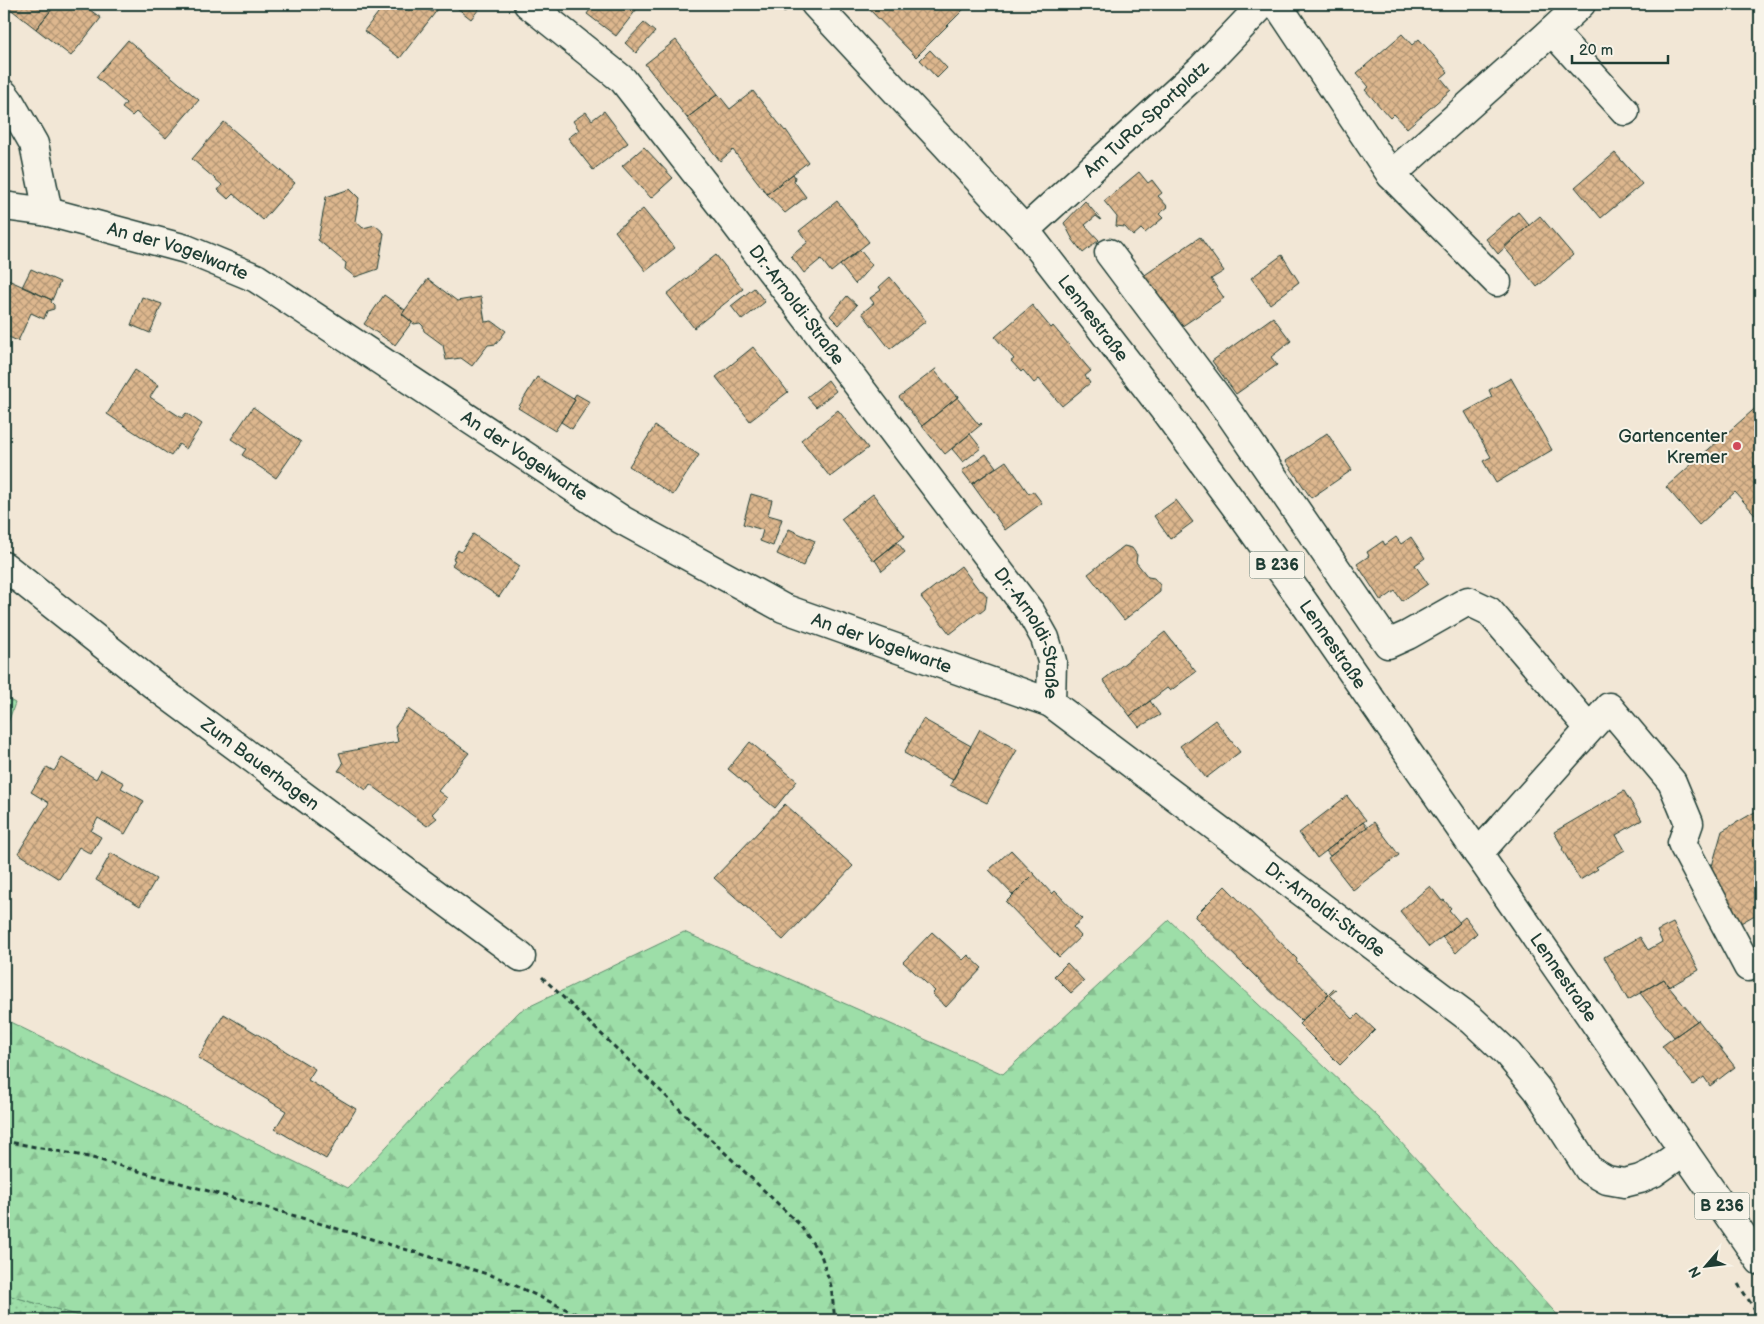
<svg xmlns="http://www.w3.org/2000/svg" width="1764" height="1324" font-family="'Balsamiq Sans',sans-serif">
	<defs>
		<pattern id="grass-dots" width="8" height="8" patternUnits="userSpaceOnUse" patternTransform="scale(1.25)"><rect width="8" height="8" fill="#9ddea8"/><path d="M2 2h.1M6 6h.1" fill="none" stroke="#87bf91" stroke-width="1.8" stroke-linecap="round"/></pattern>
		<pattern id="forest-firs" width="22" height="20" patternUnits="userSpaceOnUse" patternTransform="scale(1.25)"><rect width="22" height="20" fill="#9ddea8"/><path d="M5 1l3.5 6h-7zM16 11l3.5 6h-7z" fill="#87bf91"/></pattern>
		<pattern id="building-cross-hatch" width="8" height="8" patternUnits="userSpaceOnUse" patternTransform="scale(1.25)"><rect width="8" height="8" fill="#ddb78e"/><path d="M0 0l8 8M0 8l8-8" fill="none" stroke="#b39675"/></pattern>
	</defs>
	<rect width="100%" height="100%" fill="#f2e7d6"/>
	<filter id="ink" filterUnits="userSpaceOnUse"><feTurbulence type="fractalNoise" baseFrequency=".02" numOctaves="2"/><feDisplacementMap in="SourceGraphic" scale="10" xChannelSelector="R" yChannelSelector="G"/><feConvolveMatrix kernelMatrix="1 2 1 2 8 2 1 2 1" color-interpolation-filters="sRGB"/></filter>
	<g filter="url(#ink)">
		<path fill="url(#grass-dots)" stroke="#5e8e6e" d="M4 1294 94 1320H4Z"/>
		<path fill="url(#forest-firs)" stroke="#5e8e6e" d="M4 697 15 703 4 734Z
			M1169 920 1379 1118 1562 1320H94L4 1294V1019L348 1188 440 1089 520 1011 684 932 1003 1074Z"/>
		<path fill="url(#building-cross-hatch)" stroke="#1f3d34" d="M4 4H56L36 29Z
			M56 4H82L101 18 71 56 36 29Z
			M385 4H421L432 12 436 8 438 9 400 58 364 31Z
			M452 4H483L471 19Z
			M594 4H638L640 5 616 36 587 14Z
			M864 4H969L916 57Z
			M644 23 655 32 636 53 625 43Z
			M1402 34 1412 45 1419 39 1448 72 1441 78 1451 90 1407 128 1394 114 1390 118 1365 90 1369 87 1357 73Z
			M128 40 199 100 166 138 136 112 132 116 122 108 126 103 96 77Z
			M676 40 718 94 687 118 645 64Z
			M930 50 947 68 937 78 920 60Z
			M753 91 785 131 786 130 808 162 767 194 733 150 720 161 687 118 718 94 730 109Z
			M604 111 628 143 593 170 568 138 579 130 573 121 586 112 592 120Z
			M224 122 295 183 263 220 233 194 228 199 218 190 222 185 192 159Z
			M644 147 673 178 651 198 622 166Z
			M1615 153 1642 184 1601 218 1575 187Z
			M1139 172 1148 183 1152 180 1162 193 1158 196 1168 207 1159 214 1163 218 1145 233 1141 229 1133 236 1125 227 1116 226 1117 217 1104 201Z
			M793 174 795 177 794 181 806 197 785 213 767 194Z
			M350 189 359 198 355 221 363 228 375 225 384 233 378 269 355 277 345 269 346 263 318 240 326 197Z
			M837 201 869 242 831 272 821 259 804 273 791 256 808 242 799 231Z
			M1085 201 1101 220 1096 216 1085 225 1099 240 1083 253 1073 240 1064 223Z
			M643 209 675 248 646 271 615 231Z
			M1518 212 1529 225 1498 254 1486 239Z
			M1540 216 1573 255 1537 287 1504 247Z
			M1200 237 1224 271 1211 279 1224 298 1175 331 1139 279Z
			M860 250 872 265 855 284 840 265Z
			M716 255 743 289 694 328 667 294Z
			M1282 255 1299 282 1270 304 1251 278Z
			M31 269 60 282 52 300 22 287Z
			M890 277 926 321 890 349 862 313 874 303 870 298 881 290 879 287Z
			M4 278 52 300 51 302 54 305V309L47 311 44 319 31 313 18 341 4 335Z
			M428 279 457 301 481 297 485 322 492 321 506 331 496 344 488 345 472 366 461 358 446 360 443 345 424 331 423 326 420 323 414 324 402 314Z
			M754 288 765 302 742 320 731 306Z
			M384 295 405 310 402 314 412 322 395 345 364 324Z
			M847 296 857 305 839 325 830 316Z
			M142 297 162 304 150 333 131 325Z
			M1032 305 1051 328 1053 326 1091 371 1085 376 1090 383 1062 406 1039 379 1034 383 1023 370 1021 372 1011 361 1014 359 995 337Z
			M1273 317 1291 341 1271 357 1277 365 1236 394 1212 361Z
			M753 347 788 392 750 421 716 377Z
			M937 368 935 371 956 396 958 395 959 396 922 426 899 397Z
			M135 370 158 385 150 397 182 418 186 413 202 424 186 449 179 444 171 456 107 414Z
			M537 377 575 400 555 431 518 408Z
			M1511 378 1552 450 1496 483 1483 461 1491 457 1465 412 1492 397 1489 390Z
			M828 380 836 391 816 407 807 397Z
			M576 394 590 402 572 429 561 422 575 400 573 399Z
			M959 396 958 399 979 425 981 423 982 424 945 454 922 426Z
			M1760 404V520L1735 492 1699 525 1666 487Z
			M253 407 301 442 276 478 242 455 246 449 231 439Z
			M838 410 868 448 830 477 801 440Z
			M655 426 699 455 673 495 629 466Z
			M1327 433 1352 470 1311 498 1286 461Z
			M970 434 981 448 963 462 952 449Z
			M986 454 996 467 972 484 962 471Z
			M1006 461 1029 494 1033 491 1042 503 1005 530 972 484Z
			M751 494 772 500 768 515 782 519 773 546 760 541 763 530 743 524Z
			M873 494 905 536 874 561 841 519Z
			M1176 500 1193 522 1170 539 1154 516Z
			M789 529 815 541 803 566 777 554Z
			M473 534 520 566 499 597 452 565 455 560 453 559 458 550 461 552Z
			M1396 537 1401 544 1411 537 1425 558 1415 565 1428 584 1402 601 1395 591 1381 601 1357 564 1369 556 1367 552 1383 541 1385 545Z
			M897 542 905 552 882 571 875 560Z
			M1124 546 1132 548 1137 555 1136 562 1148 577 1154 578 1160 585V592L1124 620 1088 574Z
			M961 566 979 590 983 591 987 596 985 609 980 613 978 612 950 634 921 597Z
			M1165 632 1196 672 1170 691 1167 688 1130 716 1103 680Z
			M1150 701 1160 715 1139 727 1130 716Z
			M408 709 469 753 438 791 447 798 432 814 437 818 427 826 370 784 366 790 342 772 338 771 343 764 339 753 398 742 395 727Z
			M923 719 971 746 953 780 904 753Z
			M1215 720 1240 752 1206 778 1180 746Z
			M980 729 1017 750 987 803 950 785Z
			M750 742 797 781 775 808 728 769Z
			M62 758 96 779 101 770 124 783 121 788 144 801 125 834 98 818 91 831 101 837 91 854 79 847 59 879 18 853 49 803 31 792 47 767 54 771Z
			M1624 791 1642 820 1616 835 1625 850 1596 867 1598 869 1580 880 1562 849 1563 848 1554 832Z
			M1347 796 1366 820 1317 858 1299 833Z
			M785 804 853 866 783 940 714 878Z
			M1760 809V862L1757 873 1760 879V912L1739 924 1710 873 1722 831Z
			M1363 822 1367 827 1330 856 1326 851Z
			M1374 822 1399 855 1353 890 1328 858Z
			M1011 850 1034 874 1013 895 989 870Z
			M111 853 156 879 140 906 96 880Z
			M1034 874 1052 894 1055 891 1082 919 1073 927 1081 936 1059 957 1006 902Z
			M1225 886 1297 959 1296 961 1329 995 1301 1021 1195 917V916Z
			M1430 886 1442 901 1444 900 1451 908 1449 910 1460 923 1429 947 1400 911Z
			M1465 917 1477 933 1456 953 1442 937 1460 923 1459 922Z
			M1673 923 1699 970 1669 987 1664 979 1628 1000 1604 957 1640 937 1648 950 1662 942 1657 931Z
			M932 932 963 960 968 955 982 968 946 1007 932 994 935 991 903 962Z
			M1067 963 1084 981 1071 993 1054 976Z
			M1664 979 1669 987 1697 1021 1674 1037 1640 993Z
			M1334 989 1336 990 1330 995 1353 1019 1358 1014 1375 1030 1340 1065 1299 1024Z
			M224 1014 315 1069 308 1080 356 1109 326 1159 275 1129 286 1111 198 1058Z
			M1698 1020 1735 1067 1710 1086 1704 1077 1693 1085 1662 1046Z"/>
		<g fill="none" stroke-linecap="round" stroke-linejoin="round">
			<defs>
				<g id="minor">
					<path id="s1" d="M528 4 623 80 734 222 1031 613 1045 638 1052 661 1051 703 1472 1020 1508 1054 1537 1089 1589 1170 1607 1180 1624 1183 1640 1179 1653 1173 1684 1151"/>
					<path d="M1277 4 1391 175 1497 282"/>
					<path d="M1552 31 1581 4"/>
					<path d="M4 94 10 102 34 144 48 212"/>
					<path d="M1391 175 1552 31 1625 111"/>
					<path id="s2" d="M4 206 48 212 186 249 256 278 622 520 783 608 1051 703"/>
					<path id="s3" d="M1025 230 1201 69 1263 4"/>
					<path d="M1109 253 1230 414 1388 644 1408 635 1468 601 1489 611 1589 728"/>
					<path id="s4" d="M4 566 163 692 521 957"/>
					<path d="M1478 854 1609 707 1672 782 1689 823 1682 843 1748 967"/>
				</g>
				<g id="major">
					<path id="s5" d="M815 4 1025 230 1165 411 1236 507 1305 604 1760 1261"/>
				</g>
			</defs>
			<use href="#minor" stroke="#1f3d34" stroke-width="31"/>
			<use href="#major" stroke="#1f3d34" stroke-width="31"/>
			<path stroke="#1f3d34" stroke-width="3" stroke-dasharray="5 4" stroke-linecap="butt" d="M777 4 785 12
				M542 977 799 1224 821 1255 831 1286 835 1320
				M4 1141 89 1157 282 1212 497 1277 589 1320
				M1738 1284 1760 1317"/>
			<use href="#minor" stroke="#f7f3e8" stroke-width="28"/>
			<use href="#major" stroke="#f7f3e8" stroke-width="28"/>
		</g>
	</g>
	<circle fill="#d1495b" stroke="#f7f3e8" stroke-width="2" cx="1737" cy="446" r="5"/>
	<g text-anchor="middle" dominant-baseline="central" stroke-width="4" stroke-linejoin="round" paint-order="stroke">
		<g fill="#f7f3e8" stroke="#60746a" stroke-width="1">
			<rect x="1249.5" y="551.5" width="55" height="27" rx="4"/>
			<rect x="1694.5" y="1192.5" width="55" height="27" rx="4"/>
		</g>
		<g font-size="16" font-weight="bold" fill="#1f3d34">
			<text x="1277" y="565">B 236</text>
			<text x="1722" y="1206">B 236</text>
		</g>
		<g font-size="18" fill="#1f3d34" stroke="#f7f3e8">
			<text stroke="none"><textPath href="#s3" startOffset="164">Am TuRa-Sportplatz</textPath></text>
			<text stroke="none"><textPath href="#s2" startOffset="180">An der Vogelwarte</textPath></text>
			<text stroke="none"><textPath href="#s1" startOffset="406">Dr.-Arnoldi-Straße</textPath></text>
			<text stroke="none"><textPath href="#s5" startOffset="420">Lennestraße</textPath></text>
			<text stroke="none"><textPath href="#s2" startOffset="585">An der Vogelwarte</textPath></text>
			<text stroke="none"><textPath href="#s1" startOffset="811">Dr.-Arnoldi-Straße</textPath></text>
			<text stroke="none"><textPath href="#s2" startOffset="990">An der Vogelwarte</textPath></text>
			<text stroke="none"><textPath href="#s5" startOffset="825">Lennestraße</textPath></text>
			<text stroke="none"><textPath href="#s4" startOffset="324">Zum Bauerhagen</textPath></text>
			<text stroke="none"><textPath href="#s1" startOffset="1231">Dr.-Arnoldi-Straße</textPath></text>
			<text stroke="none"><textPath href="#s5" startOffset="1230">Lennestraße</textPath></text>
		</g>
		<g font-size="18" fill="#1f3d34" stroke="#f7f3e8" text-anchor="end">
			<text x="1727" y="436">Gartencenter<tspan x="1727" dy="21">Kremer</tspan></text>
		</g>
	</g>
	<rect width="1764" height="1324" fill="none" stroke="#f7f3e8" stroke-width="20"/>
	<rect x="10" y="10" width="1744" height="1304" fill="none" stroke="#1f3d34" stroke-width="2" filter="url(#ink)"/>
	<g transform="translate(1706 1266) rotate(242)" stroke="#f7f3e8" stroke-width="4" paint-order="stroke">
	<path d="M0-4L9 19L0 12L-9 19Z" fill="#1f3d34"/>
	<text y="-8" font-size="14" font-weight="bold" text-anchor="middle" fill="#1f3d34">N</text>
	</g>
	<path d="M1572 55v8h96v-8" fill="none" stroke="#1f3d34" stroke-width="2.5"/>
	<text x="1579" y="55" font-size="15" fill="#1f3d34" stroke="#f7f3e8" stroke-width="4" paint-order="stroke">20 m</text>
</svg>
